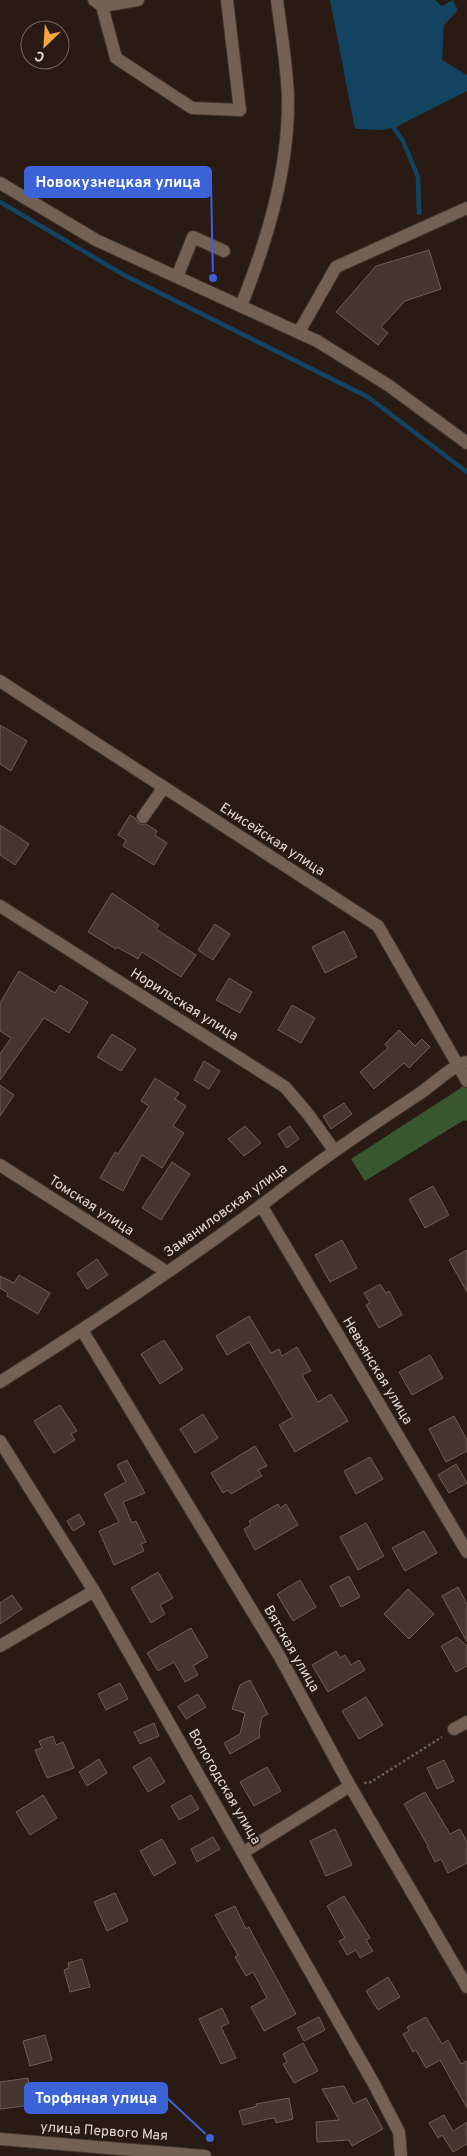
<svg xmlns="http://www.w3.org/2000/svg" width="467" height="2156" font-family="Overpass,sans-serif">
	<rect width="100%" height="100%" fill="#291a14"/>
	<path fill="#375731" d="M467 1084V1121L464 1120 365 1181 351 1159Z"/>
	<path fill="#124461" d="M330 0H435L442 6 453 0 458 10 444 25 442 60 467 75V91L396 127 383 130 355 129Z"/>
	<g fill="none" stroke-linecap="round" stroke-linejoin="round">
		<path stroke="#124461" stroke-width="4.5" d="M391 124 403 141 418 177 419 213
			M0 202 124 275 368 397 467 472"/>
	</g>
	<path fill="#473630" stroke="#6f5c55" d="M429 250 441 289 405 301 381 327 388 333 378 345 336 312 376 266Z
		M0 725 27 741 11 771 0 764Z
		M130 815 135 818 139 824H146L157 831 155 835 167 843 154 865 123 846 126 840 118 835Z
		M0 825 29 844 15 865 0 855Z
		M112 893 159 925 156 929 196 955 181 977 142 952 138 959 117 947 116 949 88 932Z
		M215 924 230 934 213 960 198 950Z
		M344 931 357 957 325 973 312 947Z
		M19 971 55 993 60 985 88 1002 69 1033 44 1018 0 1080V1054L11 1038 0 1031V1003Z
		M229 978 252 992 240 1013 216 1000Z
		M292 1005 315 1018 301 1043 278 1030Z
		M399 1030 415 1046 422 1039 430 1047 409 1068 404 1063 374 1089 360 1072 388 1048 385 1044Z
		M112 1034 136 1049 121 1071 97 1057Z
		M204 1061 220 1071 209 1089 194 1080Z
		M155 1078 179 1093 175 1099 186 1106 173 1126 184 1133 162 1168 142 1155 123 1191 100 1178 115 1152 118 1154 149 1106 141 1101Z
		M0 1085 14 1095 0 1116Z
		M344 1103 352 1114 331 1129 323 1116Z
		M245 1126 261 1143 244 1156 228 1139Z
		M290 1126 299 1139 287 1148 278 1134Z
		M172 1162 190 1174 161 1220 142 1208Z
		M433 1186 449 1215 425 1228 409 1199Z
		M342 1240 357 1268 330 1282 315 1255Z
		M467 1250V1292L449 1260Z
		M97 1259 108 1275 87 1289 77 1273Z
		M19 1275 50 1293 38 1314 7 1296 8 1293 0 1288V1276L14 1283Z
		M380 1284 386 1293 389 1291 402 1315 379 1328 366 1305 370 1303 364 1293Z
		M249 1316 271 1353 279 1349 282 1356 297 1347 311 1371 302 1375 318 1402 331 1394 348 1421 295 1452 279 1425 293 1417 249 1342 227 1355 216 1336Z
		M164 1340 183 1369 160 1384 141 1354Z
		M430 1355 443 1378 412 1395 399 1372Z
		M60 1405 77 1431 71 1434 75 1440 54 1453 34 1421Z
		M203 1414 218 1438 195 1453 180 1429Z
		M454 1416 467 1440V1451L446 1462 429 1429Z
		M255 1446 267 1466 258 1470 262 1476 231 1494 228 1490 223 1493 211 1473Z
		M370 1457 383 1479 356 1494 344 1471Z
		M127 1460 145 1493 123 1502 132 1523 136 1521 146 1542 141 1544 144 1551 114 1565 99 1531 119 1522 104 1494 126 1482 117 1465Z
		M456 1464 467 1483 449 1493 438 1475Z
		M278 1504 280 1508 286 1504 298 1525 255 1550 244 1529 251 1525 249 1521Z
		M79 1514 85 1524 73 1531 67 1521Z
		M366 1523 384 1556 358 1570 340 1537Z
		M424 1531 437 1553 405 1571 392 1548Z
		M158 1572 173 1598 160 1605 165 1614 151 1623 131 1588Z
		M349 1576 360 1597 341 1607 330 1586Z
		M300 1580 316 1607 293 1621 277 1594Z
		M458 1587 467 1604V1642L442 1596Z
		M408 1589 434 1614 409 1639 384 1614Z
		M12 1595 22 1609 0 1624V1603Z
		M191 1628 208 1657 193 1666 198 1675 185 1682 174 1662 158 1671 147 1653Z
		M457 1637 467 1646V1666L456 1672 441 1646Z
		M336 1651 340 1658 345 1655 351 1665 359 1660 365 1670 328 1692 312 1665Z
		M250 1680 268 1714 262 1717 259 1733 260 1737 230 1754 224 1743 240 1734 245 1713 232 1709 240 1685Z
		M120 1683 128 1699 106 1710 98 1694Z
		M198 1694 206 1707 186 1719 178 1706Z
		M366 1697 383 1725 359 1739 342 1711Z
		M154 1723 159 1736 140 1744 134 1732Z
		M53 1736 56 1745 63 1742 74 1768 47 1778 35 1750 42 1748 39 1741Z
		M150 1757 165 1782 148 1792 133 1767Z
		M99 1759 107 1773 87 1786 79 1772Z
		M444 1760 454 1781 437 1789 427 1768Z
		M267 1767 281 1791 254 1806 240 1782Z
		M425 1792 450 1834 460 1829 467 1842V1863L448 1873 441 1859 435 1862 427 1846H428L404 1804Z
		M43 1795 57 1818 30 1835 16 1812Z
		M191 1795 199 1809 179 1820 171 1806Z
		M335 1829 352 1865 326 1876 310 1841Z
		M213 1837 220 1849 197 1862 191 1849Z
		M162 1839 176 1863 154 1876 140 1851Z
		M115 1893 128 1921 107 1931 94 1902Z
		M344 1896 370 1938 366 1940 373 1951 360 1958 356 1950 347 1955 339 1941 345 1938 327 1906Z
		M235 1906 246 1929 249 1927 254 1937 296 2014 264 2031 251 2007 267 1998 253 1972 246 1976 235 1957 238 1955 215 1915Z
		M82 1959 90 1987 70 1992 64 1970 69 1968 68 1963Z
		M388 1977 400 1997 378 2010 366 1991Z
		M222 2008 229 2023 221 2027 236 2058 221 2064 199 2019Z
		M319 2017 325 2030 304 2041 297 2028Z
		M426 2017 442 2044 448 2040 461 2064 467 2061V2108L440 2060 426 2068 416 2050 413 2052 403 2034 409 2031 407 2027Z
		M45 2035 52 2060 30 2066 23 2041Z
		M303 2043 318 2071 294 2083 283 2064 287 2062 283 2054Z
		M28 2078 32 2105 0 2109V2082Z
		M344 2086 353 2104 366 2098 383 2129 352 2146 349 2140 317 2142 316 2122 339 2120 322 2089Z
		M289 2098 293 2119 276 2123 275 2118 268 2119 243 2125 239 2111 257 2106 256 2104Z
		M444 2115 453 2131 467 2122V2144L453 2152 442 2135 438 2138 429 2123Z"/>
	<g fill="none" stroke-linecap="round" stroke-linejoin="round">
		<defs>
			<path id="minor" d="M94 0 102 6 116 58 192 108 240 110 227 0
				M102 6 138 0
				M0 183 96 240 317 341 388 385 467 443
				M177 277 193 237 224 251
				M241 306C267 241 288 172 288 102 288 71 281 32 277 0
				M299 332 336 267 467 208
				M0 681 378 926 467 1081
				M143 817 164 787
				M0 906 285 1087 308 1114 334 1150
				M0 1165 167 1272
				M261 1205 467 1552
				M82 1330 280 1657 350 1786 467 1987
				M0 1382C91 1325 181 1265 267 1201 316 1163 367 1128 419 1094 434 1084 449 1068 465 1062
				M0 1441 94 1591 374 2084 399 2132 401 2156
				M0 1646 94 1591
				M454 1729 467 1722
				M244 1852 350 1786
				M0 2139 205 2156"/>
		</defs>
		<use href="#minor" stroke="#43342f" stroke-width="14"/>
		<path stroke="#6b5e58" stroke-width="2.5" stroke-dasharray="2.5 2.5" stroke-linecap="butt" d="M364 1783 371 1782 442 1737"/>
		<use href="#minor" stroke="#746054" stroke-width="12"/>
	</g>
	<g text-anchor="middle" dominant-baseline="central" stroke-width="4" stroke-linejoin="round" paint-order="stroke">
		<g font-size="14" fill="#e2d7d3" stroke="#291a14">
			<text transform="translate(272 840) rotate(33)">Енисейская улица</text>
			<text transform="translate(184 1005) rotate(32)">Норильская улица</text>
			<text transform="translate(91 1206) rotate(33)">Томская улица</text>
			<text transform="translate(226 1211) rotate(-36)">Заманиловская улица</text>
			<text transform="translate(377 1371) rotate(59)">Невьянская улица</text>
			<text transform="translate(291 1649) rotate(60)">Вятская улица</text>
			<text transform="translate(224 1787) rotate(60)">Вологодская улица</text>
			<text transform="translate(104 2132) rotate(4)">улица Первого Мая</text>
		</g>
	</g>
	<path fill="none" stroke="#3b63d7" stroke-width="2" d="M213 278L211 182M210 2138L167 2098"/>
	<g fill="#3b63d7" stroke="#291a14" stroke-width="2">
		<circle cx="213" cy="278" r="5"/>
		<circle cx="210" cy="2138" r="5"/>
	</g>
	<g fill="#3b63d7" stroke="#3b63d7" stroke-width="2">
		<rect x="25" y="167" width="186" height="30" rx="5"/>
		<rect x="25" y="2083" width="142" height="30" rx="5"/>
	</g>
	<g font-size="15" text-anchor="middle" font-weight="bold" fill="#fff">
		<text x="118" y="187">Новокузнецкая улица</text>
		<text x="96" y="2103">Торфяная улица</text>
	</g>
	<g transform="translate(45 45) rotate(205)"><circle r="24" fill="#291a14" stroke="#736660"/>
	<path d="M0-4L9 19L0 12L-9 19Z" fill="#f4a345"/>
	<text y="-8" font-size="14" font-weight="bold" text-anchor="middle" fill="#e2d7d3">С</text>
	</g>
</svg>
